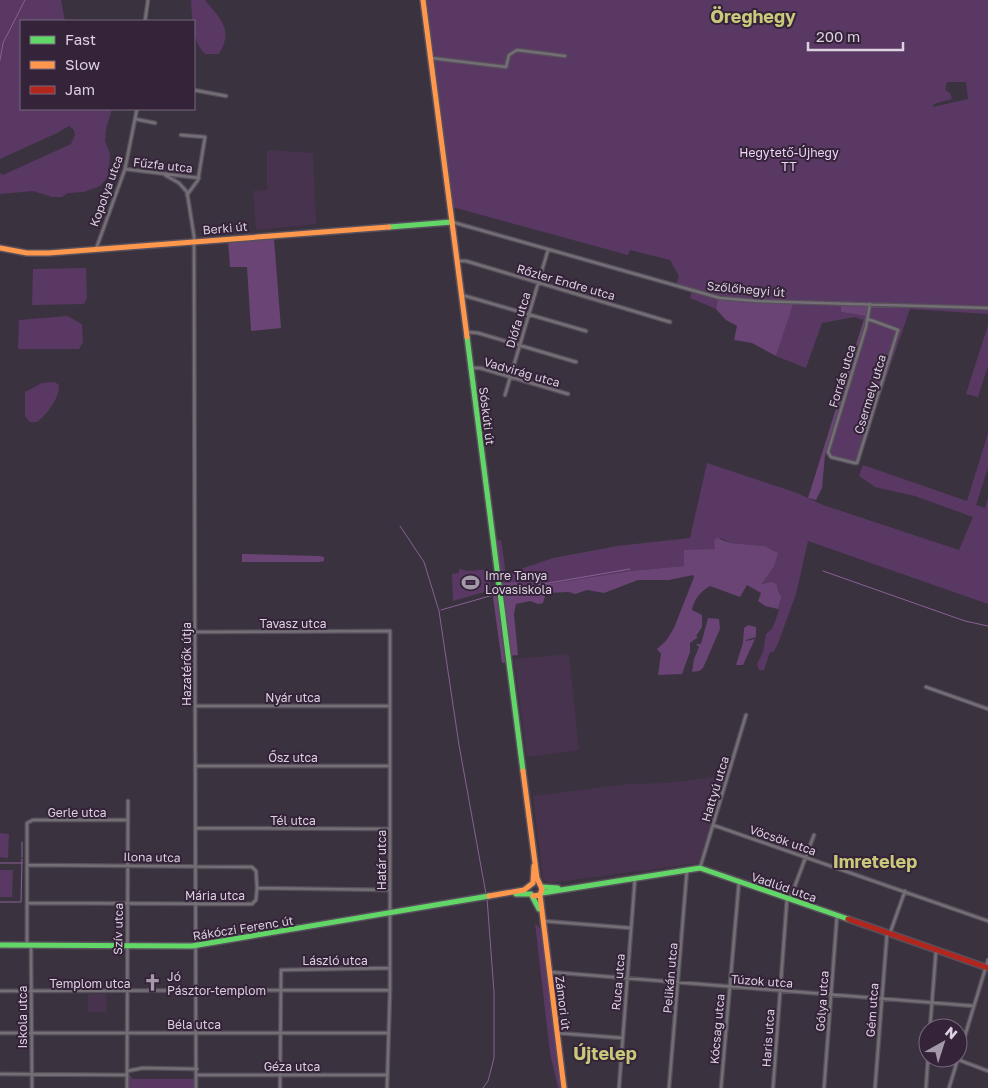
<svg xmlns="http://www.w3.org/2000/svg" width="988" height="1088" font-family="'Golos Text',sans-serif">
	<rect width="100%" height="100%" fill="#3b323f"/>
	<path fill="#47334d" d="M267 150 313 153 316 224 256 230 253 191 267 190Z
		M569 654 579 750 527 757 514 659Z
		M722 776 719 800 699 863 550 883 543 879 533 796 628 784 666 783Z
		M88 994H106L107 1012H88Z"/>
	<path fill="#5a3864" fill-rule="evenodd" d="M0 0H61L65 21H21V109H112L106 129 105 141 110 154 108 177 100 186 84 192 68 193 62 197H52L33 191 0 194V173L3 175 71 144 75 135 74 130 69 126 57 133 0 159Z
		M191 0H205C220 19 234 29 219 54H205C192 41 192 17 191 0Z
		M420 0H988V314L910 309 856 465 825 455 867 320 869 305 841 312 865 316 863 320 855 317 822 323 806 368 776 356 792 304 718 299 716 309 690 298 692 290 676 285 679 276 670 260 630 250 628 255 456 208H449ZM947 82H966L968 99 933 107 934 104 952 99 950 93 945 90Z
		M86 268 87 298 84 304 32 305 33 269Z
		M67 316 82 324 83 342 79 349H18L19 320Z
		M988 325V366L978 397 966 394Z
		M55 382 59 385C59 399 48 413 37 422H30L25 416V392L42 383Z
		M988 433V468L976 505 985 508 988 498V604L808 541 796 594 777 646 773 652H770L764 670H759L757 664 763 652 766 634 772 629 779 611 778 609 782 595 779 594 777 585H762L767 577 764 546 730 543 721 538 715 549 685 566 630 571 523 588 516 582 501 583 496 541 501 540 506 574 553 558 617 546 690 538 707 463 797 493 823 505 959 550 973 517 915 496 875 487 859 476 863 465 967 501Z
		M459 569 468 571 489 569 491 590 453 601 452 574 459 573Z
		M0 833 9 834 8 858 0 857Z
		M0 870H13L12 897H0Z
		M535 923 541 930 562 1088H558L550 1053Z
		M129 1075 133 1079H194V1088H129Z"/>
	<path fill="#694475" d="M274 239 281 328 251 331 247 267H230L228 241Z
		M718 299 793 304 776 356 752 343 734 340 737 326 726 320 716 309Z
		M841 303 869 305 867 320 825 455 822 488 816 500 808 498 865 316 841 312Z
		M717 538 730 543 764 546 778 553 774 566 762 584 773 582 777 585 779 594 782 595 778 609 765 606 758 601 761 593 747 585 740 597 710 586C700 592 694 599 692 610L702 615V627L696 636 698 637 690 643V652L682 674 658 675 661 654 657 649 666 641 674 628 694 577 693 575 669 580H638L604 593 587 590 575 594 569 592 546 593 543 603 538 604 530 601 516 604 514 614 518 655 506 656 507 662 502 663 492 590 502 588 501 583 516 582 523 588 630 571 684 566V550L715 549 714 541Z
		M242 554 320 556 324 557V561L319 562H242Z
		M708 618 719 619 720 629 703 668 699 671 692 672 694 659 699 647 696 644H701Z
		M748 625 756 627V637L746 640V641L755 639 743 665H736L743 643 744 628Z"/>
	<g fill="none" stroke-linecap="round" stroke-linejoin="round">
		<path stroke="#876095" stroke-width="1" d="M0 60 3 43 25 0
			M400 526 424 562 439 611 459 745 486 894
			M823 571 965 621 988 626
			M441 610 514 589 630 569
			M22 842V857
			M0 863H22
			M0 902H21L22 859
			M483 1088 488 1081 494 1058V992L487 898"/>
		<defs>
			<path id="street" d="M145 21 148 0
				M431 58 506 67 509 55 517 50 565 56
				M194 90 226 96
				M135 119 155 123
				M181 135 205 137 198 180 187 195
				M125 169 199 178
				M165 175 179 183 187 192 194 236 196 1088
				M452 222 720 298 757 301 988 308
				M96 249 125 169 137 109
				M457 261H466L670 322
				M462 295 586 331
				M868 319 898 330 857 463H855L831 457 828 452 866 327 870 304
				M467 332 478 333 576 362
				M471 368H480L568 394
				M505 395 548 250
				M195 632 390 631V990L387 1088
				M926 687 988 709
				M195 706H390
				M196 766H389
				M713 825 988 921
				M196 828 390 829
				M27 865 252 867 256 871 257 888
				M700 868 746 715
				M790 899 814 835
				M27 903 252 904 256 900 257 888 390 890
				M543 921 631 928
				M890 933 905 891
				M27 945V823L33 820H128
				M31 945 32 1088
				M550 972 974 1006
				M0 991 390 990
				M930 1028 936 951
				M0 1033H388
				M557 1033 623 1038
				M959 1060 988 1071
				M127 1071 143 1068 197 1069
				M0 1074 127 1075
				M197 1075H387
				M127 1088 128 801
				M280 1088 281 970 390 968
				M619 1088 635 878
				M669 1088 687 870
				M721 1088 739 882
				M773 1088 787 899
				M824 1088 837 916
				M875 1088 887 934
				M926 1088 928 1058
				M949 1088 988 960"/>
			<path id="fast" d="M389 227 452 222
				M467 337 523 771
				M542 887 558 888
				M542 893 700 868 848 919
				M516 894H531L539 909
				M0 945 192 946 489 896"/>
			<path id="slow" d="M423 0 467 337
				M0 248 27 253H49L389 227
				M523 771 537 878 542 889 540 895 533 896
				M540 895 564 1088
				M489 896 524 890 533 883 534 866"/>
			<path id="jam" d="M848 919 988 968"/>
		</defs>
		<use href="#street" stroke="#574f5b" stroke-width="5"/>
		<use href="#fast" stroke="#574f5b" stroke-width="8"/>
		<use href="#slow" stroke="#574f5b" stroke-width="8"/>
		<use href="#jam" stroke="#574f5b" stroke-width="8"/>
		<use href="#street" stroke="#736f75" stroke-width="2.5"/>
		<use href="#fast" stroke="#63d668" stroke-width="5"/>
		<use href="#slow" stroke="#ff974d" stroke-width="5"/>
		<use href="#jam" stroke="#b3261e" stroke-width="5"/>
	</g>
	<defs>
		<symbol id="stadium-bare" viewBox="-9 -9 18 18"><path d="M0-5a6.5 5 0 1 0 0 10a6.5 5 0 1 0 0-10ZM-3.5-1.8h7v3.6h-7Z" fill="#a499a8" stroke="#342339" stroke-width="2.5" paint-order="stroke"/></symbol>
		<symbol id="church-bare" viewBox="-9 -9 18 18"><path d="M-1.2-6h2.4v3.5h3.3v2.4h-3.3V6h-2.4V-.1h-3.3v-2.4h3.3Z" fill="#a499a8" stroke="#342339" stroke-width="2.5" paint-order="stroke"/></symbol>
	</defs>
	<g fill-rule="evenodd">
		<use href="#stadium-bare" x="458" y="570" width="25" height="25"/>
		<use href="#church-bare" x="140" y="970" width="25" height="25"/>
	</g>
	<g text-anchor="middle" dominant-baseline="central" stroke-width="4" stroke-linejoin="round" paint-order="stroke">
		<g font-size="12" fill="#efd6f7" stroke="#342339">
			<text x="789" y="152">Hegytető-Újhegy<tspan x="789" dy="14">TT</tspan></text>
		</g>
		<g font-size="12" fill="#dcd1e0" stroke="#342339">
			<text transform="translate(163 165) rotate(6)">Fűzfa utca</text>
			<text transform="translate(106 191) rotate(-70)">Kopolya utca</text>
			<text transform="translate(225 228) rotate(-5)">Berki út</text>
			<text transform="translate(566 282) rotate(16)">Rőzler Endre utca</text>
			<text transform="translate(746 289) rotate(5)">Szőlőhegyi út</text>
			<text transform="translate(518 320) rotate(-73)">Diófa utca</text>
			<text transform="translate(522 372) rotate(16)">Vadvirág utca</text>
			<text transform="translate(842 376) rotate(-73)">Forrás utca</text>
			<text transform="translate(870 394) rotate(-73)">Csermely utca</text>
			<text transform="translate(487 416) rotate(83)">Sóskúti út</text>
			<text x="293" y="623">Tavasz utca</text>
			<text transform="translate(186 664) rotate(-90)">Hazatérők útja</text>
			<text x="293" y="697">Nyár utca</text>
			<text x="293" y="757">Ősz utca</text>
			<text transform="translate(715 789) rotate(-73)">Hattyú utca</text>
			<text x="77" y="812">Gerle utca</text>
			<text x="293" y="820">Tél utca</text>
			<text transform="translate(783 840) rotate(19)">Vöcsök utca</text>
			<text transform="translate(152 857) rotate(1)">Ilona utca</text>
			<text transform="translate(381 860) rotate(-90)">Határ utca</text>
			<text transform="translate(784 887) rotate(19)">Vadlúd utca</text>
			<text x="215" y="895">Mária utca</text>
			<text transform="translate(243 928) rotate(-9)">Rákóczi Ferenc út</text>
			<text transform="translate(118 929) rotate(-89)">Szív utca</text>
			<text x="335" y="960">László utca</text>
			<text transform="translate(670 978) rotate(-85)">Pelikán utca</text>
			<text transform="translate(762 981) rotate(4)">Túzok utca</text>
			<text transform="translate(618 982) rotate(-85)">Ruca utca</text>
			<text x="90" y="983">Templom utca</text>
			<text transform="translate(822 1001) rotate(-86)">Gólya utca</text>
			<text transform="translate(563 1003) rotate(83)">Zámori út</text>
			<text transform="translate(872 1010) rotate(-86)">Gém utca</text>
			<text transform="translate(22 1017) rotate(-90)">Iskola utca</text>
			<text x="194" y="1024">Béla utca</text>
			<text transform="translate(717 1029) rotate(-85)">Kócsag utca</text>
			<text transform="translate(768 1038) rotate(-86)">Haris utca</text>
			<text x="292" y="1066">Géza utca</text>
		</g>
		<g font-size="12" fill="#dcd1e0" stroke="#342339" text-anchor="start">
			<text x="485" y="575">Imre Tanya<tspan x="485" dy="14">Lovasiskola</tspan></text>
			<text x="167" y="976">Jó<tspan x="167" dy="14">Pásztor-templom</tspan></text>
		</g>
		<g font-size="18" font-weight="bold" fill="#c9c97b" stroke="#342339">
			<text x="753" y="16">Öreghegy</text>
			<text x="875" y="861">Imretelep</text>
			<text x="605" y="1053">Újtelep</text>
		</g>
	</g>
	<rect x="20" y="20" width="175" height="90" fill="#342339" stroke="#77697c"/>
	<rect x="30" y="36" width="25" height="8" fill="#63d668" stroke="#77697c"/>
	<text x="65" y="45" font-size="15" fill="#dcd1e0">Fast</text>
	<rect x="30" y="61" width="25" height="8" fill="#ff974d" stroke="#77697c"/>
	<text x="65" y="70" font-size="15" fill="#dcd1e0">Slow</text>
	<rect x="30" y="86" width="25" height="8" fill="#b3261e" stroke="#77697c"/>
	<text x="65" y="95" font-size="15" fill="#dcd1e0">Jam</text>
	<g transform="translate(943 1043) rotate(39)"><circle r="24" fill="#342339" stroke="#77697c"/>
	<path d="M0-4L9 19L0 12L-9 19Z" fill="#a499a8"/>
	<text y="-8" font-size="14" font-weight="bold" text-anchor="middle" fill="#dcd1e0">N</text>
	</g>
	<path d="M808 42v8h95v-8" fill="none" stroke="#dcd1e0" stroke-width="2.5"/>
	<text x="816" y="42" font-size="15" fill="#dcd1e0" stroke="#342339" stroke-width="4" paint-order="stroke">200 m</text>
</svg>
